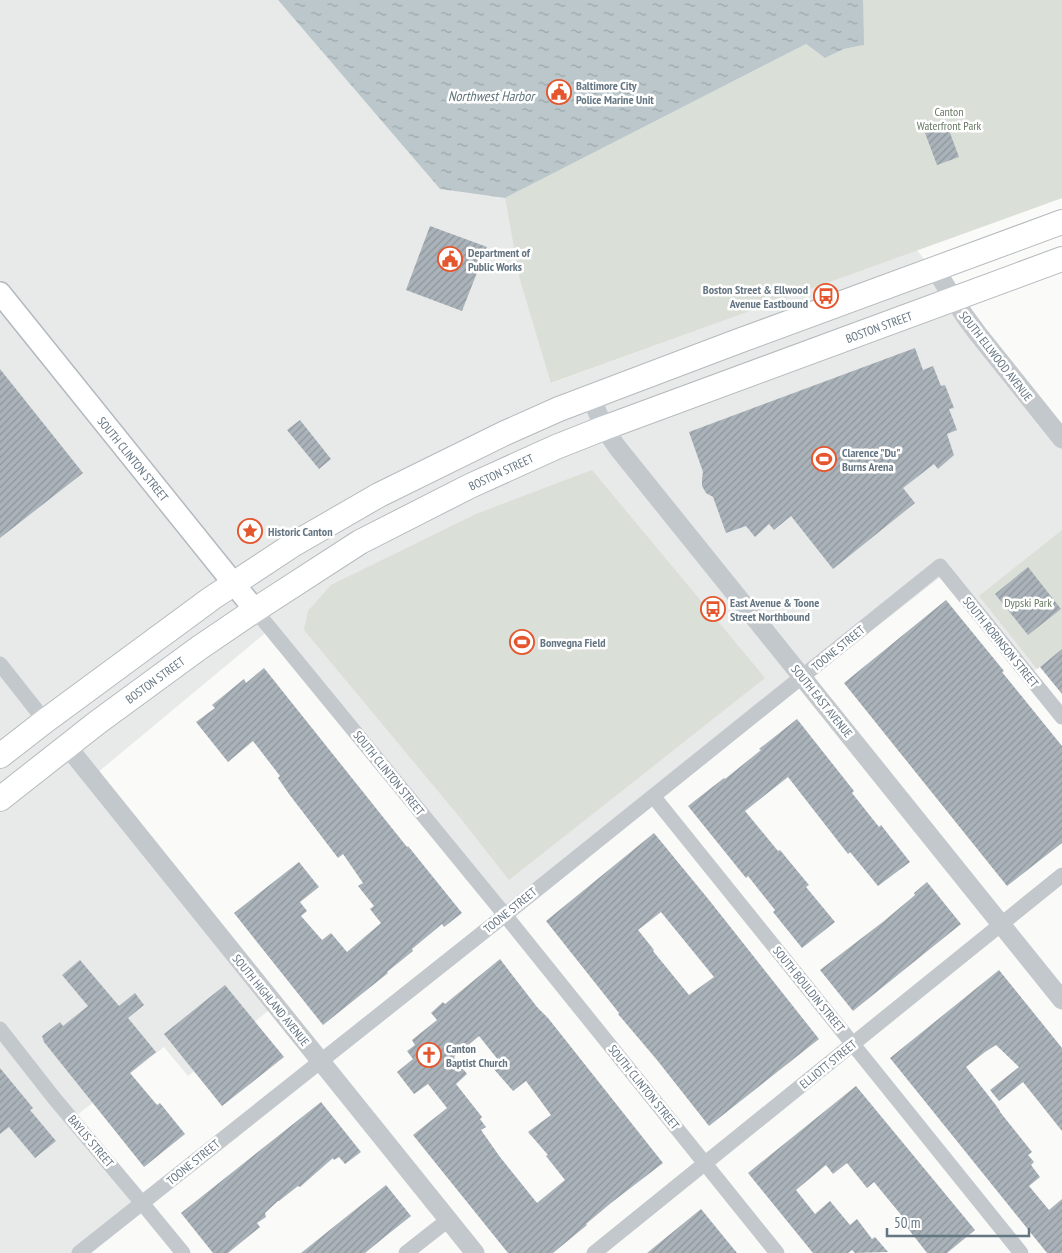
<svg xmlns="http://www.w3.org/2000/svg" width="1062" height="1253" font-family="'PT Sans Narrow',sans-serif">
	<defs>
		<pattern id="water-ripples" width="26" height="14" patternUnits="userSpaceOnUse" patternTransform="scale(1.25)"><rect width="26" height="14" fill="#bbc7cb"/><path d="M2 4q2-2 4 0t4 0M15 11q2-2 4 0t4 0" fill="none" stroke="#9ca6aa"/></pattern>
		<pattern id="building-hatch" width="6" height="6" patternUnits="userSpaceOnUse" patternTransform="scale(1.25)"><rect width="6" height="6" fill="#aab3b9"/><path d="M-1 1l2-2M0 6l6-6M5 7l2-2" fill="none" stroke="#8e969c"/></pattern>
	</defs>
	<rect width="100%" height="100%" fill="#fafaf8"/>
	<path fill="#e8e9e9" d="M0 0H278L440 189 505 198 519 277 552 383 917 250 1062 434V649L1037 669 1030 673 948 571 503 919 269 630 91 778 274 1006 188 1076 164 1047 72 1119 141 1206 83 1253H0Z"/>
	<path fill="#dadfd7" d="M863 0H1062V198L551 383 519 277 505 198 806 44 825 58 844 49 863 45Z
		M592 470 765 678 509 880 462 820 304 630 308 611 331 585 476 514Z
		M1062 530V649L1037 669 979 596Z"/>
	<path fill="url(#water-ripples)" d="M278 0H863L864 45 844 49 825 58 806 44 505 198 440 189Z"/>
	<path fill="url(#building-hatch)" fill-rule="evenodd" d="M947 125 959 157 937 165 925 133Z
		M430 226 487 247 462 311 406 290Z
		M915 348 923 370 933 366 941 386 945 385 954 408 949 409 957 430 947 434 954 455 938 469 934 464 903 488 915 503 833 569 791 516 774 530 769 524 755 537 746 526 726 533 713 497 706 493 702 486V479L703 472 689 432Z
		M0 369 83 473 0 538Z
		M300 420 331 459 319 469 287 430Z
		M1028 567 1061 609 1028 635 995 594Z
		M946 600 1004 671 1002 672 1062 746V843L1007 886 844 683Z
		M1062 649V694L1040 667Z
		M264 668 407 847 408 846 462 913 444 927 442 924 412 949 413 951 387 972 388 973 323 1025 234 913 299 862 319 887 300 902 307 911 301 916 322 940 331 933 347 952 381 923 370 909 374 906 358 886 363 883 343 854 338 858 289 794 278 778 280 776 253 741 228 762 196 722 215 708 212 705 244 679 246 683Z
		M797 719 854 791 852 793 879 827 881 825 910 862 878 886 850 852 848 854 788 777 745 811 778 851 780 850 799 873 809 885 806 887 835 922 802 948 773 912 775 910 748 876 746 878 688 806 724 778 725 779 761 750 759 749Z
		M654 833 709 900 819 1039 709 1126 657 1060 618 1014 619 1013 546 921ZM661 912 714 977 689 995 653 951 654 950 638 930Z
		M927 882 961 924 853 1011 820 970 884 921 915 895 914 893Z
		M500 959 537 1007 548 1018 663 1163 611 1203 586 1224 587 1225 553 1253H508L413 1135 447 1108 428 1084 414 1094 397 1072 413 1059 407 1051 415 1045 412 1040 437 1020 431 1013 443 1002 445 1004ZM479 1036 499 1061 492 1067 513 1091 526 1081 551 1115 528 1132 548 1155 546 1156 565 1180 537 1203 500 1157 481 1130 486 1127 480 1119 482 1117 456 1084 467 1074 454 1057Z
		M80 960 119 1006 135 993 144 1005 128 1018 156 1052 130 1073 157 1105 160 1103 185 1134 144 1167 44 1042 42 1036 60 1022 63 1026 88 1006 62 975Z
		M999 970 1062 1048V1131L1023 1082 999 1101 990 1090 1019 1067 996 1045 985 1052 966 1067 995 1104 1000 1111V1112L1032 1152 1028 1155 1034 1162 1031 1165 1040 1177 1029 1186 1049 1210 1062 1199V1253H1047L890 1058Z
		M225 985 284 1057 222 1106 164 1034Z
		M0 1068 33 1108 30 1110 56 1141 35 1158 9 1127 0 1134Z
		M856 1086 975 1230 947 1253H927L906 1226 907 1224 901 1217 902 1216 874 1182 867 1188 847 1163 833 1174 826 1165 796 1190 815 1214 830 1201 850 1225 857 1219 872 1239 875 1237 888 1252 855 1253 852 1250 848 1253H813L748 1173Z
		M321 1102 361 1152 345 1164 339 1157 334 1160 333 1158 300 1187 298 1186 279 1201H278L265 1213 266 1217 257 1223 260 1227 228 1253H213L181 1213Z
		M386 1185 411 1216 387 1235 365 1253H301Z
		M701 1209 737 1253H647Z"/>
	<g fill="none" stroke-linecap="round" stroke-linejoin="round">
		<defs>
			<path id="secondary" d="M0 293 255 610"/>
			<path id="primary" d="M0 756 45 721 212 598 294 544 379 495 505 433 559 409 736 342 1062 222
				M0 799 98 722 199 648 255 610 360 542 470 486 556 447 604 428 1062 259"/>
		</defs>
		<use href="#secondary" stroke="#b3babf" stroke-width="24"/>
		<use href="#primary" stroke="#b5babe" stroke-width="26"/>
		<path stroke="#c3c8cc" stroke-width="15" d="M255 610 505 915 777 1253
			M0 664 45 721
			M653 796 1021 1253
			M0 1029 54 1098 142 1203 183 1253
			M79 1253 505 915 940 566 1062 717
			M406 1253 448 1220
			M594 1253 1062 875"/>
		<path stroke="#c3c8cc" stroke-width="19" d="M935 269 964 315 978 334 1062 439
			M591 397 604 428 617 447 1062 1000
			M67 746 475 1253"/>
		<use href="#secondary" stroke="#fff" stroke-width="21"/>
		<use href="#primary" stroke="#fff" stroke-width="24"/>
	</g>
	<defs>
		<symbol id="civic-ring" viewBox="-11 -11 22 22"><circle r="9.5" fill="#fff" stroke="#e4572e" stroke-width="1.5"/><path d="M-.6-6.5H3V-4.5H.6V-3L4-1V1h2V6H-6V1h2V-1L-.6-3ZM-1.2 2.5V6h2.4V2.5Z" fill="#e4572e"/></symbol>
		<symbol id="bus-ring" viewBox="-11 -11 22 22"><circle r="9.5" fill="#fff" stroke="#e4572e" stroke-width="1.5"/><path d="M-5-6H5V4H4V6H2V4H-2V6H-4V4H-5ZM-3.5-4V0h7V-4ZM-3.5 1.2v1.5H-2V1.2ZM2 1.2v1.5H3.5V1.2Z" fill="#e4572e"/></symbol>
		<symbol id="stadium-ring" viewBox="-11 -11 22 22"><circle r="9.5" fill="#fff" stroke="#e4572e" stroke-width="1.5"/><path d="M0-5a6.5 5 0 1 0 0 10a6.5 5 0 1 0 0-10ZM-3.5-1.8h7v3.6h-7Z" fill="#e4572e"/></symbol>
		<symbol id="sight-ring" viewBox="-11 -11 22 22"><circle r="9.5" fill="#fff" stroke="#e4572e" stroke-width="1.5"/><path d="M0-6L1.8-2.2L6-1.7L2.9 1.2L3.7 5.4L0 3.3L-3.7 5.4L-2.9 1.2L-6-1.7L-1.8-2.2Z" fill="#e4572e"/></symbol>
		<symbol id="church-ring" viewBox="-11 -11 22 22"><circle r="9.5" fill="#fff" stroke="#e4572e" stroke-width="1.5"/><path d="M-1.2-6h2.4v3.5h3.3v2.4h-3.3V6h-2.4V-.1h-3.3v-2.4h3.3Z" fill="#e4572e"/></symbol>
	</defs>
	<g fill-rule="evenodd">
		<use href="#civic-ring" x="545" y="78" width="28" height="28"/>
		<use href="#civic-ring" x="436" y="245" width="28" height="28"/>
		<use href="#bus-ring" x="812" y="282" width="28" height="28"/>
		<use href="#stadium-ring" x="810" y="445" width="28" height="28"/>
		<use href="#sight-ring" x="236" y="517" width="28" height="28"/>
		<use href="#bus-ring" x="699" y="595" width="28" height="28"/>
		<use href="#stadium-ring" x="508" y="628" width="28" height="28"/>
		<use href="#church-ring" x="415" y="1041" width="28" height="28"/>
	</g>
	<g text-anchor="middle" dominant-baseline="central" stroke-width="5" stroke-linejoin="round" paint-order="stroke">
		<g font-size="12" font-weight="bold" fill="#657683" stroke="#fff" text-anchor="start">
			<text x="576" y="85">Baltimore City<tspan x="576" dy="14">Police Marine Unit</tspan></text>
			<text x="468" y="252">Department of<tspan x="468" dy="14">Public Works</tspan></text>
			<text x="808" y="289" text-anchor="end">Boston Street &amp; Ellwood<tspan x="808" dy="14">Avenue Eastbound</tspan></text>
			<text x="842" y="452">Clarence "Du"<tspan x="842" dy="14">Burns Arena</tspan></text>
			<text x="268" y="531">Historic Canton</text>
			<text x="730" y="602">East Avenue &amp; Toone<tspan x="730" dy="14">Street Northbound</tspan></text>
			<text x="540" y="642">Bonvegna Field</text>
			<text x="446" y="1048">Canton<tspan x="446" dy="14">Baptist Church</tspan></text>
		</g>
		<g font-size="12" fill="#687a64" stroke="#fff">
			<text x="949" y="111">Canton<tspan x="949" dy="14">Waterfront Park</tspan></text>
			<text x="1028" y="602">Dypski Park</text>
		</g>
		<g font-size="12" fill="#657683" stroke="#fff">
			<text transform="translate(879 327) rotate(-20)">BOSTON STREET</text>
			<text transform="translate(996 356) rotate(52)">SOUTH ELLWOOD AVENUE</text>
			<text transform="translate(133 459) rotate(51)">SOUTH CLINTON STREET</text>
			<text transform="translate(501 472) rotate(-25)">BOSTON STREET</text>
			<text transform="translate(1001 642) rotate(51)">SOUTH ROBINSON STREET</text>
			<text transform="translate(838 648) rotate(-39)">TOONE STREET</text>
			<text transform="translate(155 680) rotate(-36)">BOSTON STREET</text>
			<text transform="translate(822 701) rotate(51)">SOUTH EAST AVENUE</text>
			<text transform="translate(389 773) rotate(51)">SOUTH CLINTON STREET</text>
			<text transform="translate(510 910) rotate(-39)">TOONE STREET</text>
			<text transform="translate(809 989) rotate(51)">SOUTH BOULDIN STREET</text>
			<text transform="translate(271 1000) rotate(51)">SOUTH HIGHLAND AVENUE</text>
			<text transform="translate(828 1064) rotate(-39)">ELLIOTT STREET</text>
			<text transform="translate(644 1087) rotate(51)">SOUTH CLINTON STREET</text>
			<text transform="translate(91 1141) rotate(50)">BAYLIS STREET</text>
			<text transform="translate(193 1162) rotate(-39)">TOONE STREET</text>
		</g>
		<g font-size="14" font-style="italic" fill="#60757c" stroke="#fff">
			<text x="491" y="96">Northwest Harbor</text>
		</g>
	</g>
	<path d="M887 1228v8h142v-8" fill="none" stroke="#657683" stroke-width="2.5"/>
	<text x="894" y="1228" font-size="15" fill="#657683" stroke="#ffffff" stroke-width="4" paint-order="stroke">50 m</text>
</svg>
